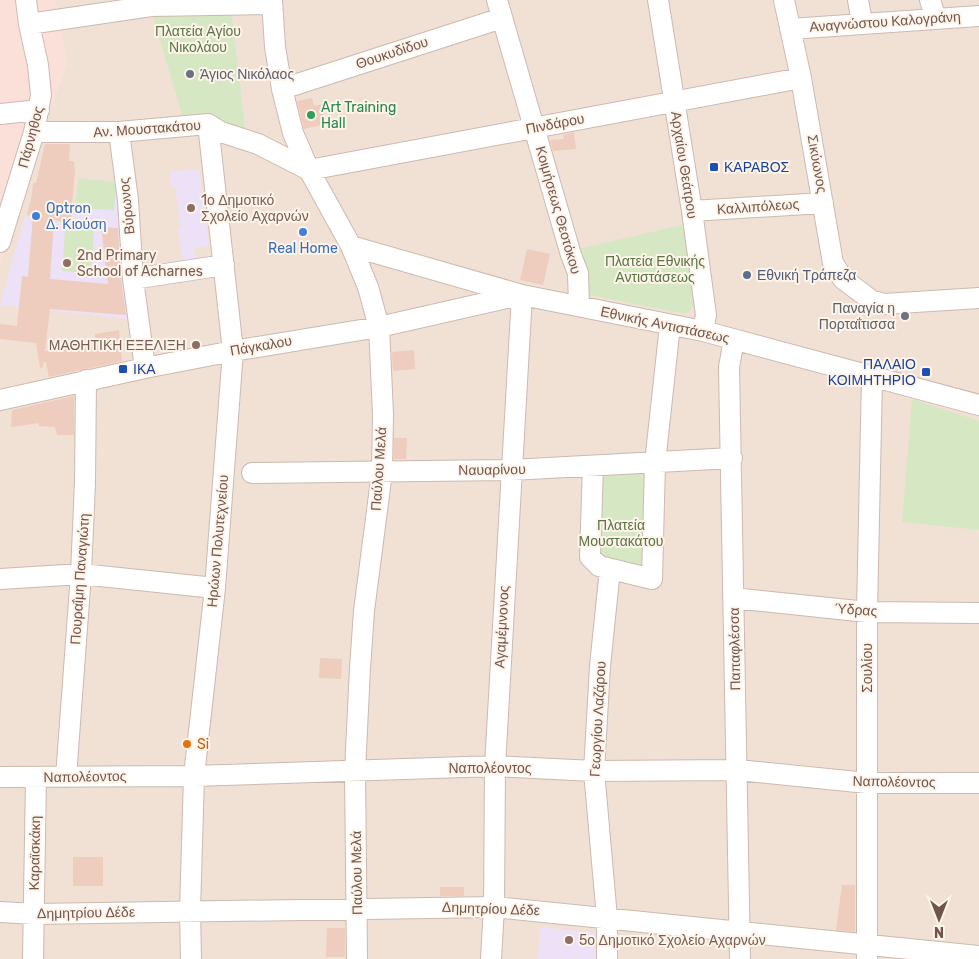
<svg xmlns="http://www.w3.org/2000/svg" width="979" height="959" font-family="Rubik,sans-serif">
	<rect width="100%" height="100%" fill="#faf0e5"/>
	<path fill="#f1e1d4" d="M55 0H979V959H366L353 900 0 908V266L23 179 67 64Z
		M353 915V959H0V922Z"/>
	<path fill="#fae0d9" d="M0 0H55L67 64 23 179 0 266Z"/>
	<path fill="#ede1f7" d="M199 169 209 246 194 248 196 260 183 262 178 230 181 228 175 188H171L170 172Z
		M78 178 116 182 127 319 0 305 25 216 71 225Z
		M540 927 598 933 602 959H538Z"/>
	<path fill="#d6e7c4" d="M148 0H230L246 136 186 127Z
		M78 178 116 182 114 210 75 208Z
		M686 224 699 300 686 314 585 294 578 249Z
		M65 229 94 230 91 273 62 271Z
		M912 399 979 421V530L902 522Z
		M599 471 651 472 646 572 603 561 592 551Z"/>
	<path fill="#eeccbe" d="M312 98 314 106 322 104 326 124 304 129 297 101Z
		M574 132 576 149 553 151 550 140 564 139 563 135Z
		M45 144H70L69 161H74L75 172 70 223 54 220 50 279 108 284 101 227 118 228 121 280 126 315 50 309 45 351 95 345V334L119 330 122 361 49 377 46 362H43V367L40 368 36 343 0 339V324L17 326 22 276 28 277 33 216 27 215 32 195 33 183H36Z
		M527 249 550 254 543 285 520 280Z
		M414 350 415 369 393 371 392 352Z
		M74 396V435H57L55 427 39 426V423L11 427 12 410Z
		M394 438H407L406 459H394Z
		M320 658 342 659 341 679 319 678Z
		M73 857H103V886H73Z
		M842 885H855V932L836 930Z
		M440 887H464V896H440Z
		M327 928H345V957H326Z"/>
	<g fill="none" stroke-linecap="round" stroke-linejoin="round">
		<defs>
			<path id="minor" d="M272 0 275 47 282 89 293 133 309 170 351 246 368 287 379 327 383 414 382 472 364 611 360 668 355 771 357 959
				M497 0 571 255 578 273 579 306
				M658 0 692 211 706 315 703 331
				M784 0 801 78 833 263 843 279 871 300 884 304 979 298
				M858 0 862 23
				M930 0 936 19
				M29 24 151 6 271 4
				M790 29 979 16
				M282 89 502 18
				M0 114 39 110
				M34 132H119L208 124 221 132 258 144 309 170
				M119 132 128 200 133 279 145 368
				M309 170 801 78
				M692 211 823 203
				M0 242 34 132 41 95 38 65 29 24 26 0
				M351 246 522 295 703 331 979 405
				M133 279 224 265
				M734 340 729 367 740 959
				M0 400 145 368 233 351 379 327 520 295
				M593 466 590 557 599 566 652 579 655 463 670 325
				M252 473 511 470 732 458
				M0 579 81 574 215 588
				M733 598 867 612 979 613
				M0 777 194 776 495 766 594 771 738 770 867 783H979
				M66 777 81 574 85 482 86 380
				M0 912 34 914 494 907 979 956
				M33 959 36 777
				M191 959 190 911 194 776 215 588 233 351 208 124
				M491 959 494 907 495 766 522 295
				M607 959V918L594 771 600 666 610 569
				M867 959V612L872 377"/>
		</defs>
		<use href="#minor" stroke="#cdb9af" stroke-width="22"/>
		<use href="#minor" stroke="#fff" stroke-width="20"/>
	</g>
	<g fill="#6b7280" stroke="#fef4ea" stroke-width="2">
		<circle cx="190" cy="74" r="5"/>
		<circle cx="905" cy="316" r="5"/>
	</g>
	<circle fill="#2e9e5b" stroke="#fef4ea" stroke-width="2" cx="311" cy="115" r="5"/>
	<g fill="#1a4fb4" stroke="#fef4ea" stroke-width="2">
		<rect x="709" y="162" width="10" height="10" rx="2.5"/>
		<rect x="118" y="364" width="10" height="10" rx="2.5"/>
		<rect x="921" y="367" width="10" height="10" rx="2.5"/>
	</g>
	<g fill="#8d6e63" stroke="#fef4ea" stroke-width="2">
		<circle cx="191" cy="208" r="5"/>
		<circle cx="67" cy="263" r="5"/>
		<circle cx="196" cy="345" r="5"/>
		<circle cx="569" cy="940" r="5"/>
	</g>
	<g fill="#3f7fe0" stroke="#fef4ea" stroke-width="2">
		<circle cx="36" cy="216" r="5"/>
		<circle cx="303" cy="232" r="5"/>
	</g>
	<circle fill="#5c6f8a" stroke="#fef4ea" stroke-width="2" cx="747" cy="275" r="5"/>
	<circle fill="#e8710a" stroke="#fef4ea" stroke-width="2" cx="187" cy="744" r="5"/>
	<g text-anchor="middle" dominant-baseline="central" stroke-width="4" stroke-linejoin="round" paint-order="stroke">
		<g font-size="14" fill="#71554c" stroke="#fef4ea">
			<text transform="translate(885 22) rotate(-4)">Αναγνώστου Καλογράνη</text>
			<text transform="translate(392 53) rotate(-18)">Θουκυδίδου</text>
			<text transform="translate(555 124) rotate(-11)">Πινδάρου</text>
			<text transform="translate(147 129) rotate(-4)">Αν. Μουστακάτου</text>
			<text transform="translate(31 137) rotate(-75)">Πάρνηθος</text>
			<text transform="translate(817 164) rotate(80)">Σικύωνος</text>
			<text transform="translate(684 165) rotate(81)">Αρχαίου Θεάτρου</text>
			<text transform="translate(127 206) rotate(-96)">Βύρωνος</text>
			<text transform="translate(758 207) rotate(-4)">Καλλιπόλεως</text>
			<text transform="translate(558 210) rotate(74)">Κοιμήσεως Θεοτόκου</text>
			<text transform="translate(665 325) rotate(12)">Εθνικής Αντιστάσεως</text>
			<text transform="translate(261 346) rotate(-10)">Πάγκαλου</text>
			<text transform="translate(379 469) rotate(-86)">Παύλου Μελά</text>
			<text transform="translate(492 470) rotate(-1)">Ναυαρίνου</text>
			<text transform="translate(218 541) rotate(-85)">Ηρώων Πολυτεχνείου</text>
			<text transform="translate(80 579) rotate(-86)">Πουραΐμη Παναγιώτη</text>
			<text transform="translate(856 610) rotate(4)">Ύδρας</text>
			<text transform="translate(502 627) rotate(-87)">Αγαμέμνονος</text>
			<text transform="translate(735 649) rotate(-91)">Παπαφλέσσα</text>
			<text transform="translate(867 668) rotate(-90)">Σουλίου</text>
			<text transform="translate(598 719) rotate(-87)">Γεωργίου Λαζάρου</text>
			<text x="490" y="768">Ναπολέοντος</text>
			<text transform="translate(85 777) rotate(-1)">Ναπολέοντος</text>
			<text transform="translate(894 782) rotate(1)">Ναπολέοντος</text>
			<text transform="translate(35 853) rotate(-89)">Καραϊσκάκη</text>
			<text transform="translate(357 873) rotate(-91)">Παύλου Μελά</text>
			<text transform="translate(491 909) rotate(2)">Δημητρίου Δέδε</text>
			<text transform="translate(86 913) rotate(-1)">Δημητρίου Δέδε</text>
		</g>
		<g font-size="14" fill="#587645" stroke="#fef4ea">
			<text x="198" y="31">Πλατεία Αγίου<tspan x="198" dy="16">Νικολάου</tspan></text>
			<text x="655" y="261">Πλατεία Εθνικής<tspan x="655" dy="16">Αντιστάσεως</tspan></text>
			<text x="621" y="525">Πλατεία<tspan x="621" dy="16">Μουστακάτου</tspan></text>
		</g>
		<g font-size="14" fill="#5b616d" stroke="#fef4ea" text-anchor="start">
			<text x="200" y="74">Άγιος Νικόλαος</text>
			<text x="895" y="308" text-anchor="end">Παναγία η<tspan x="895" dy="16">Πορταΐτισσα</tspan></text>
		</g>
		<g font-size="14" fill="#27864d" stroke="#fef4ea" text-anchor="start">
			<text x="321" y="107">Art Training<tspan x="321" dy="16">Hall</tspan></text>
		</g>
		<g font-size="14" fill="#164399" stroke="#fef4ea" text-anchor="start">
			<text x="724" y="167">ΚΑΡΑΒΟΣ</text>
			<text x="916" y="364" text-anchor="end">ΠΑΛΑΙΟ<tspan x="916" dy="16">ΚΟΙΜΗΤΗΡΙΟ</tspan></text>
			<text x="133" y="369">ΙΚΑ</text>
		</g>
		<g font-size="14" fill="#785e54" stroke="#fef4ea" text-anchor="start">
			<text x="201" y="200">1ο Δημοτικό<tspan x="201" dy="16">Σχολείο Αχαρνών</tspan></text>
			<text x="77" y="255">2nd Primary<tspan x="77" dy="16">School of Acharnes</tspan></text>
			<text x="186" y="345" text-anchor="end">ΜΑΘΗΤΙΚΗ ΕΞΕΛΙΞΗ</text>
			<text x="579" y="940">5ο Δημοτικό Σχολείο Αχαρνών</text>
		</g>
		<g font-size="14" fill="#366cbe" stroke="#fef4ea" text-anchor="start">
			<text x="46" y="208">Optron<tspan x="46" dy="16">Δ. Κιούση</tspan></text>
			<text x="303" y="248" text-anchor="middle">Real Home</text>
		</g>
		<g font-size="14" fill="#4e5e75" stroke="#fef4ea" text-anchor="start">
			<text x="757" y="275">Εθνική Τράπεζα</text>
		</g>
		<g font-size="14" fill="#c56008" stroke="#fef4ea" text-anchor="start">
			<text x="197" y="744">Si</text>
		</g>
	</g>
	<g transform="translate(939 919) rotate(180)" stroke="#fef4ea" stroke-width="4" paint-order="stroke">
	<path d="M0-4L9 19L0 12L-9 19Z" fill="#71554c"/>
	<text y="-8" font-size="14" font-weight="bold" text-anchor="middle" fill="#71554c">N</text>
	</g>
</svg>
